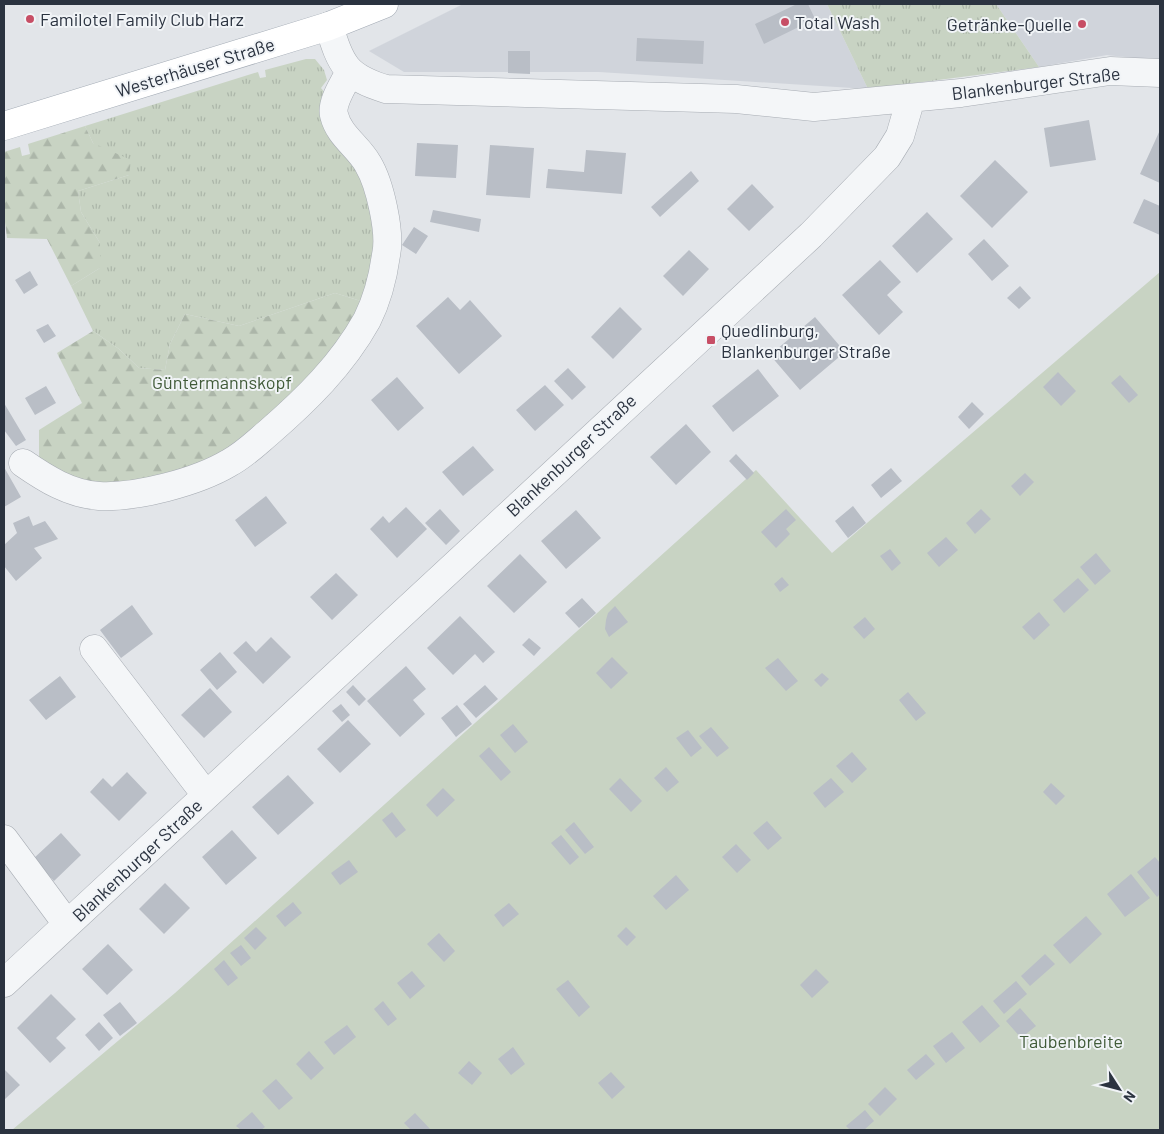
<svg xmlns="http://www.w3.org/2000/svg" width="1164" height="1134" font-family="Barlow,sans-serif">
	<defs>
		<pattern id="grass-tufts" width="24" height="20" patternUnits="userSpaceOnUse" patternTransform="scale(1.25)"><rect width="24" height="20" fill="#c8d3c3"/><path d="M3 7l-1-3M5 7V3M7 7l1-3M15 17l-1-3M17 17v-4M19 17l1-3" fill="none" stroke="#acb6a9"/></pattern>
		<pattern id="forest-firs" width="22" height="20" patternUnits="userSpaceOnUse" patternTransform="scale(1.25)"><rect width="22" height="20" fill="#c8d3c3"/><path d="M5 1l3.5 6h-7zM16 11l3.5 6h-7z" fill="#acb6a9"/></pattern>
	</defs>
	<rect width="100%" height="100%" fill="#e2e5e9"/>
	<path fill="#d0d4db" d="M463 4H827L868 89 599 72H404L369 51Z
		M996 4H1160V61L1107 55 1039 67Z"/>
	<path fill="url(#grass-tufts)" d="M827 4H996L1039 67 868 89Z
		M306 59H315L324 70 327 80 321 88 326 94 361 170 379 250 364 302 335 293 239 326 185 314 170 344 165 370 139 368 119 349 93 331 71 286 100 268V243L81 212 78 191 129 175 93 143 85 126 258 72 260 78 266 77 265 70Z"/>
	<path fill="url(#forest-firs)" d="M85 126 93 143 131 160 129 175 78 191 81 212 100 243V268L71 286 47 239 7 238 4 214V152L20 147 22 156 30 154 28 144Z
		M335 293 364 302C342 339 316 373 286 405 277 414 266 421 256 428 245 437 235 447 223 454 167 484 94 500 39 463V430L82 403 57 353 93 331 119 349 139 368 165 370 170 344 185 314 239 326Z"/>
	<path fill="#c8d3c3" d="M1160 272V1130H12L175 993 756 470 832 553Z"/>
	<path fill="#b9bec6" d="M797 4H808L815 19 764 44 755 24Z
		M637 38 704 41 703 64 636 61Z
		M508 51H530V74L508 73Z
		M1089 120 1096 160 1050 167 1044 128Z
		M1160 130V183L1140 174Z
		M417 143 458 145 456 178 415 176Z
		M490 145 534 148 530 198 486 195Z
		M586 150 626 153 622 194 546 188 548 169 584 172Z
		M995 160 1028 192 992 228 960 196Z
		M691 171 699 181 660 217 651 207Z
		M752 184 774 207 749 231 727 209Z
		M1144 199 1160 206V235L1133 223Z
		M433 210 481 219 479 232 430 222Z
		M927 212 953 239 917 273 892 246Z
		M414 227 428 236 416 254 402 245Z
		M984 239 1009 266 992 281 968 254Z
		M689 250 709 269 683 296 663 276Z
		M880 260 901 282 887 295 903 312 879 335 842 295Z
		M30 271 38 285 24 294 15 280Z
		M1020 286 1031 298 1019 309 1007 298Z
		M448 297 460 310 470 300 502 336 459 374 416 326Z
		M620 307 642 329 613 359 591 337Z
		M815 317 845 352 800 390 770 355Z
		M48 324 56 336 44 343 36 330Z
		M568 368 586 387 572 400 554 381Z
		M758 369 779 396 733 432 712 406Z
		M1058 372 1076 391 1061 406 1043 387Z
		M1120 375 1138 395 1129 403 1111 383Z
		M397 377 424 408 398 431 371 400Z
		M545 385 564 405 535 431 516 410Z
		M46 386 56 403 35 415 25 398Z
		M972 402 984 414 969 429 958 417Z
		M4 403 26 440 16 446 4 430Z
		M686 424 711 452 676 485 650 457Z
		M473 446 494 470 463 496 442 472Z
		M736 454 754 473 747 480 729 461Z
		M4 467 21 497 4 507Z
		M891 468 902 481 881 498 871 485Z
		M1025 473 1034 482 1020 496 1011 486Z
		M266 496 287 523 255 547 235 520Z
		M853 506 866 523 848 538 835 521Z
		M406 507 427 529 397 558 370 529 383 516 389 523Z
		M440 509 460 531 446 545 425 523Z
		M786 509 796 520 786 529 790 534 776 548 761 532Z
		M981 509 991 519 975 534 966 523Z
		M576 510 601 538 566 569 541 541Z
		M29 516 33 526 45 521 58 539 34 548 42 558 16 581 4 566V545L17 533 13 523Z
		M946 537 958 550 939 567 927 553Z
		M890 549 901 563 892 571 880 556Z
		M1096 553 1111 571 1095 585 1080 567Z
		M520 554 547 582 514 613 487 586Z
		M336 573 358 595 332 620 310 597Z
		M782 577 789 585 780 592 774 584Z
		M1078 578 1089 590 1064 613 1053 600Z
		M582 598 596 613 579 628 565 613Z
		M132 605 153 634 121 658 100 630Z
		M615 606 628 622 609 637 605 629 606 620 608 613Z
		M1039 612 1050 625 1034 640 1022 627Z
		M460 616 495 652 483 663 475 654 453 675 427 648Z
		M865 617 875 629 864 639 853 627Z
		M271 637 291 657 263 684 233 653 246 641 256 652Z
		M529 638 541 648 534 656 522 645Z
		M220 652 237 672 217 690 200 670Z
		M612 657 628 673 611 689 596 673Z
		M778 658 798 681 786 691 765 668Z
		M406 666 426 689 413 700 425 714 400 737 367 701Z
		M822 673 829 679 821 687 814 680Z
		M60 676 76 697 46 720 29 700Z
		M353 685 366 699 359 706 346 692Z
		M485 685 498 699 476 718 463 704Z
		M210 688 232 712 204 738 181 715Z
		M908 692 926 713 916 721 899 700Z
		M341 704 350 715 342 722 332 711Z
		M457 705 472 724 456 737 441 718Z
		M348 720 371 744 340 773 317 749Z
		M513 724 528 742 515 753 500 735Z
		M711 727 729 748 717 757 699 736Z
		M688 730 702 748 691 757 676 738Z
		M489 747 511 772 501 781 479 756Z
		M852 752 867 769 852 783 836 766Z
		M666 767 679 782 667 792 654 778Z
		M127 772 147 793 119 821 90 792 103 778 112 787Z
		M288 775 314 803 278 835 252 807Z
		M620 778 642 801 631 812 609 789Z
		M831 778 844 792 825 808 813 793Z
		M1051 783 1065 796 1056 805 1043 792Z
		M443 788 455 800 437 817 426 805Z
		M392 812 406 830 396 838 382 820Z
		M767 821 782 838 768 850 753 833Z
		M574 822 594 847 585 854 565 830Z
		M232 830 257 858 226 885 202 857Z
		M61 833 81 855 54 881 33 859Z
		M561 835 579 857 570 865 551 843Z
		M736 844 751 860 737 873 722 857Z
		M1155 857 1160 863V894L1157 897 1137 872Z
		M349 860 358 872 340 885 331 873Z
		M1131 874 1150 898 1125 917 1107 894Z
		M676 875 689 890 666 910 653 896Z
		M165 883 190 908 164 934 139 909Z
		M293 902 302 913 285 927 276 916Z
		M509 903 519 914 503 927 494 915Z
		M1086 916 1102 934 1070 964 1053 945Z
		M256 927 267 938 255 950 244 938Z
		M626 927 636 937 627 946 617 936Z
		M439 933 455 951 444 962 427 944Z
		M108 944 133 970 107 995 82 969Z
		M241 945 251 958 241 966 230 953Z
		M1045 954 1055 964 1030 986 1021 976Z
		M224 960 238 978 228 986 214 969Z
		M816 969 829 982 812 998 800 985Z
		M412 971 425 986 410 999 397 983Z
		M568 980 590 1007 579 1017 556 989Z
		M1016 981 1027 994 1004 1014 993 1001Z
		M51 994 76 1019 56 1038 66 1048 50 1063 17 1028Z
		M383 1001 397 1019 388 1026 374 1009Z
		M120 1002 137 1023 120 1036 103 1015Z
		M982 1005 1000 1026 980 1043 962 1022Z
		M1020 1008 1036 1026 1021 1038 1006 1021Z
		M99 1022 113 1038 99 1051 85 1035Z
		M347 1025 356 1037 334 1055 324 1042Z
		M952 1032 965 1048 946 1063 933 1046Z
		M513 1047 525 1064 511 1075 498 1059Z
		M309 1051 324 1068 311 1080 296 1064Z
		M926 1054 935 1064 916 1080 907 1070Z
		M469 1061 482 1073 472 1085 458 1073Z
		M5 1070 20 1085 4 1100V1071Z
		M611 1072 625 1087 612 1099 598 1083Z
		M276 1079 293 1098 279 1110 262 1091Z
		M885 1087 897 1099 880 1116 868 1104Z
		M865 1110 874 1121 864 1130H850L846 1126Z
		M252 1112 265 1127 261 1130H241L236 1126Z
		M415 1113 431 1130H411L404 1123Z"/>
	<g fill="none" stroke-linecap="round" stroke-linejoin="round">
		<defs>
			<path id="minor" d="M329 26C341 65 346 77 386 89L736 99 814 107 961 93 1110 71 1160 73
				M23 463C46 479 70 494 99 496 136 498 197 482 229 463 244 455 255 444 268 433 306 400 342 365 367 320 377 300 383 277 386 255 391 233 380 184 368 164 358 146 339 136 334 115 331 102 344 84 349 73
				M94 649 206 795
				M4 839 67 924
				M4 983 811 235 887 157 900 136 911 98"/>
			<path id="major" d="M4 126 329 26 384 4"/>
		</defs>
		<use href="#minor" stroke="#a7acb3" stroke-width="29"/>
		<use href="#major" stroke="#a2aab4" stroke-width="29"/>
		<use href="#minor" stroke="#f4f6f8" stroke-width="28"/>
		<use href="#major" stroke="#fff" stroke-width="28"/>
	</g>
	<g fill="#c74e65" stroke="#f1f4f7" stroke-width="2">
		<circle cx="30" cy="19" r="5"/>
		<circle cx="785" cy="22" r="5"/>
		<circle cx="1082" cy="24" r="5"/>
		<rect x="706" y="335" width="10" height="10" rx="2.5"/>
	</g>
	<g text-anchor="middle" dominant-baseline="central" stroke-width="4" stroke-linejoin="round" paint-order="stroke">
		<g font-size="18" fill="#2b3340" stroke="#f1f4f7" text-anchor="start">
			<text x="40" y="19">Familotel Family Club Harz</text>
			<text x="795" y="22">Total Wash</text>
			<text x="1072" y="24" text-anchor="end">Getränke-Quelle</text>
			<text x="721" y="330">Quedlinburg,<tspan x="721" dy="21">Blankenburger Straße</tspan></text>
		</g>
		<g font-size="18" fill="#2b3340" stroke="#f1f4f7">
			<text transform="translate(195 67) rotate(-17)">Westerhäuser Straße</text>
			<text transform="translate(1036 83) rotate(-7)">Blankenburger Straße</text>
			<text transform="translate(571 455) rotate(-43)">Blankenburger Straße</text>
			<text transform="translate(137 860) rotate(-43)">Blankenburger Straße</text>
		</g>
		<g font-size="18" fill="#415b39" stroke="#f1f4f7">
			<text x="222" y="382">Güntermannskopf</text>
			<text x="1071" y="1041">Taubenbreite</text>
		</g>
	</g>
	<rect width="1164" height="1134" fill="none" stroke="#2b3340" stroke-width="10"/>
	<g transform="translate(1119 1089) rotate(126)" stroke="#f1f4f7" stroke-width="4" paint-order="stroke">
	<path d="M0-4L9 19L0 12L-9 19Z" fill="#2b3340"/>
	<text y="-8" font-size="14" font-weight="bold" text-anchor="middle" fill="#2b3340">N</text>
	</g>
</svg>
